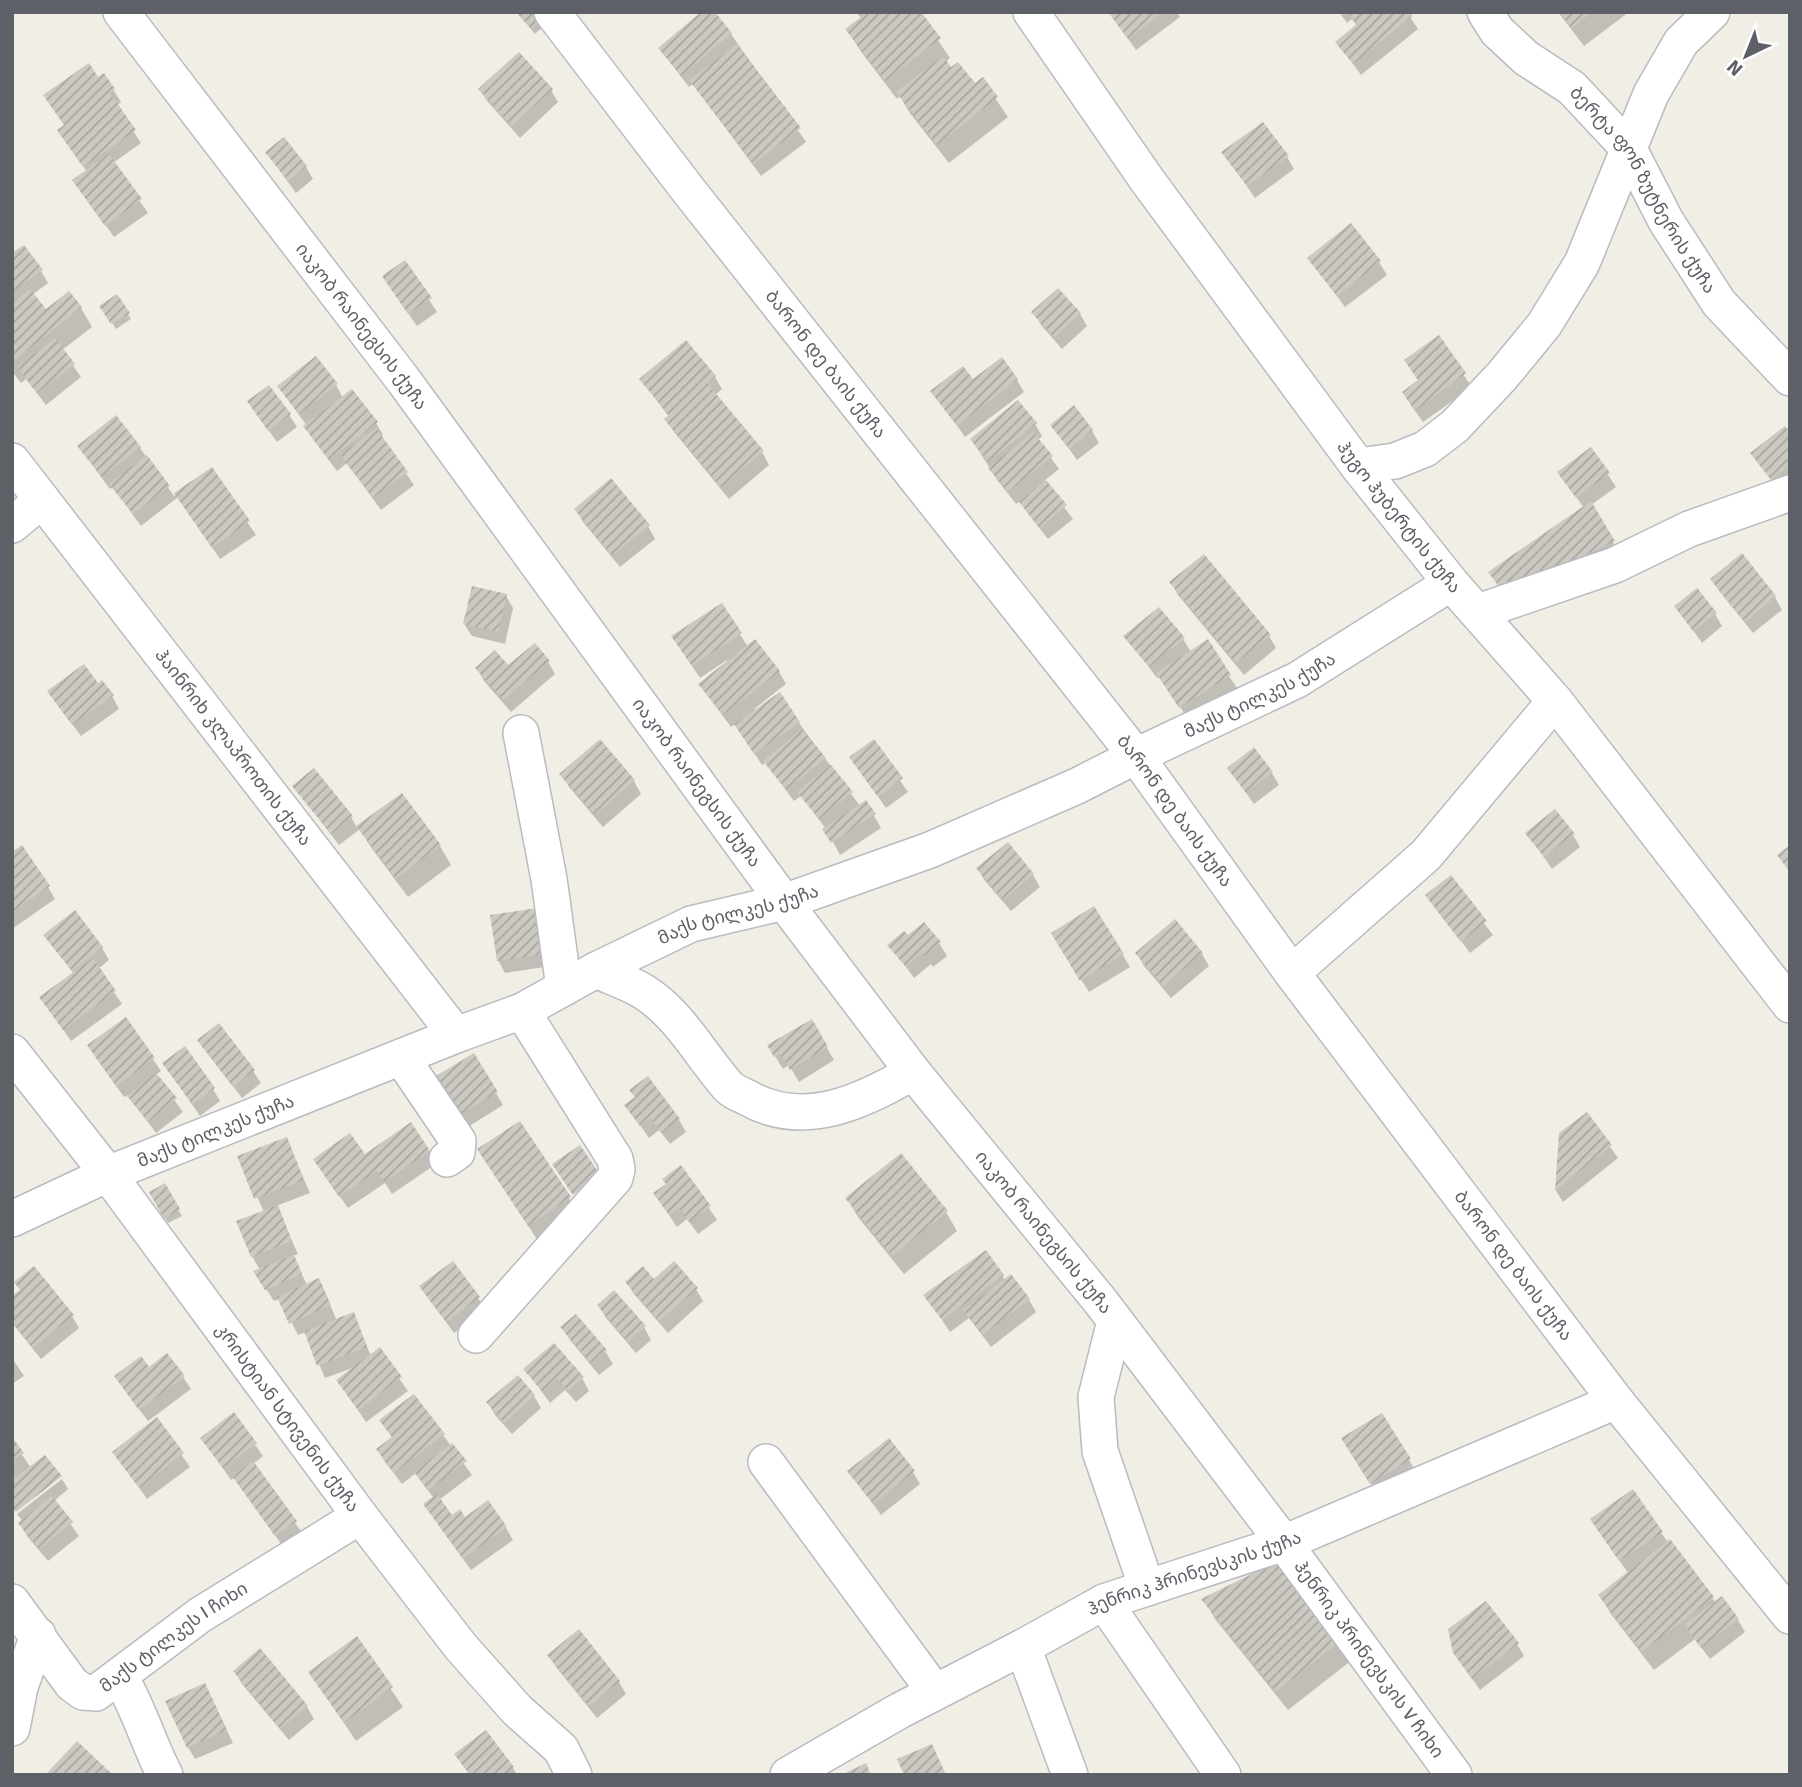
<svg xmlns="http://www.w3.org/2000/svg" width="1802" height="1787" font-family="Signika,'Noto Sans Georgian',sans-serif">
	<defs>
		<pattern id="building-hatch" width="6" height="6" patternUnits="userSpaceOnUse" patternTransform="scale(1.75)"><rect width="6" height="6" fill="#ccc8c2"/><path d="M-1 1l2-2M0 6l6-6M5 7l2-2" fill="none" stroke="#a9a6a1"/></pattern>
	</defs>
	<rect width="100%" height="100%" fill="#f0eee5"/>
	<path fill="#0003" d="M517 12 546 24 535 34Z
		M713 12 731 34 806 142 761 176 693 84 689 87 660 49Z
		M856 12H919L950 58 945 62 951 69 975 85 982 79 1008 117 949 163 909 112 900 96 897 99 859 49 848 30 862 19Z
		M1109 12H1177L1180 17 1136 50Z
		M1339 12H1407L1418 29 1361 75 1337 42 1357 26 1352 19 1347 23Z
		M1558 12H1629L1584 46Z
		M104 75 121 102 117 106 141 143 113 163 148 213 114 237 74 181 87 172 67 143 65 126 98 79Z
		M480 90H551L558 102 520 138 488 102Z
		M267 153 306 167 313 179 296 193Z
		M1224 153 1287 157 1294 169 1255 198Z
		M12 256 41 271 48 283 32 295 46 312 81 308 92 327 62 350 81 377 46 405 26 379 21 383 12 371Z
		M1309 259 1379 262 1387 275 1345 307Z
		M404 262 437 312 417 326 391 289Z
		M117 296 131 319 116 329 101 306Z
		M1034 312 1080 314 1087 326 1062 349 1041 325Z
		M1438 338 1472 387 1423 422 1411 405 1419 382 1406 361Z
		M715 377 722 389 715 395 762 452 769 465 729 499 674 432 666 420 669 417 641 379Z
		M1017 380 1024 392 965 437 933 392 973 382Z
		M336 385 343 398 376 423 383 435 381 437 414 485 381 510 347 463 337 471 313 439 306 427 307 426 279 387Z
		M249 402 289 415 297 427 277 442Z
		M1035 424 1042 436 1038 440 1059 469 1044 481 1073 519 1048 539 1029 515 1020 501 1016 504 998 481 972 440Z
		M1052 425 1092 431 1099 443 1077 460Z
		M1790 435V483L1779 491 1752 454Z
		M80 446 140 448 174 496 212 470 256 535 220 559 178 497 141 526 113 487 110 489 87 458Z
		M1591 449 1616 487 1591 505 1624 561 1501 591 1490 572 1584 508 1567 484Z
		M576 509 648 526 655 539 620 567 583 522Z
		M1741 556 1775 597 1782 610 1753 633 1720 592 1712 580Z
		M1171 582 1269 636 1276 648 1244 675 1178 595Z
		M506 596 513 608 505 644 472 636 464 624Z
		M721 605 748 647 779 672 786 684 754 709 756 711 799 723 860 806 866 802 881 828 840 855 826 829 801 796 794 801 766 763 762 765 735 724 731 727 708 696 701 684 728 663 727 660 700 678 681 649Z
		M1676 606 1715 614 1722 626 1702 643Z
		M1126 636 1183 639 1191 652 1229 676 1237 688 1188 719 1160 676 1157 678Z
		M548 662 555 674 511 712 484 681 477 668H508Z
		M112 696 119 709 81 736 57 704Z
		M600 742 634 781 641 794 603 827 569 787 562 775Z
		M873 742 908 792 886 808 851 758Z
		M1229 769 1272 773 1279 785 1254 804Z
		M294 786 351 817 357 828 402 795 440 846 451 865 408 897 370 846 360 829 339 845Z
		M1527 833 1573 835 1580 847 1552 869Z
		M12 854 48 887 55 899 12 929Z
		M978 869 1033 875 1040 887 1011 911 985 881Z
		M1450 878 1493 935 1470 953 1427 896Z
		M1094 908 1130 967 1089 992 1060 946Z
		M545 923 551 966 505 973 498 960Z
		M46 935 102 948 109 960 98 969 122 1004 71 1041 41 998 74 974Z
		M907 938 939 943 947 956 933 967 931 964 914 978 890 945Z
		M1137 953 1202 954 1209 966 1171 998 1144 966Z
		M125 1019 161 1071 156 1075 183 1112 156 1133 128 1095 124 1097 96 1058Z
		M811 1021 834 1060 799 1082 789 1065 783 1069 769 1046Z
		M199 1040 253 1071 261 1083 242 1098Z
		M474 1056 503 1105 463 1130 433 1080Z
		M164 1063 213 1089 220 1101 200 1116Z
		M627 1106 679 1120 686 1132 670 1144 659 1130 649 1138Z
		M1587 1114 1618 1158 1563 1202 1556 1191 1560 1133Z
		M520 1123 581 1217 540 1244 491 1169Z
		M286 1139 310 1193 276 1206 298 1254 293 1256 307 1285 325 1293 337 1321 354 1315 371 1356 379 1350 408 1391 366 1422 338 1381 355 1367 325 1378 306 1332 298 1335 280 1299 274 1301 263 1284 260 1270 252 1256 264 1212 239 1157Z
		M429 1152 436 1164 392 1194 385 1183 348 1208 323 1172 364 1156Z
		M681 1167 717 1220 698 1234 687 1219 677 1227 655 1194 668 1185Z
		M164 1185 182 1216 168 1223 151 1192Z
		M847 1198 946 1212 957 1231 904 1274 858 1217Z
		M986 1253 1005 1280 1029 1300 1036 1312 991 1347 969 1318 950 1332 926 1296Z
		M654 1281 696 1289 703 1301 668 1333 634 1294 627 1282Z
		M12 1298 72 1316 79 1328 41 1359 12 1323Z
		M478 1298 485 1310 454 1333 429 1299Z
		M599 1306 644 1327 651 1340 636 1353 606 1318Z
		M575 1316 605 1351 613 1364 599 1375 570 1340 562 1327Z
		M12 1358 24 1376 12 1384Z
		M148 1369 183 1377 191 1389 148 1421 124 1389Z
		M526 1370 582 1378 589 1391 576 1402 565 1390 550 1403Z
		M534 1396 541 1408 512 1434 495 1415 488 1402Z
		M234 1415 263 1456 253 1464 303 1534 284 1548 234 1478 231 1480 202 1438Z
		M157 1420 190 1467 147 1499 114 1452Z
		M382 1421 443 1435 472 1475 439 1500 452 1518 506 1528 513 1540 471 1570 448 1538 434 1499 416 1473 402 1484 385 1462 378 1450 393 1439Z
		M12 1440 31 1468 60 1476 15 1511 12 1508Z
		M1351 1451 1409 1460 1416 1472 1378 1495Z
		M849 1471 913 1472 920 1484 881 1515Z
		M62 1479 68 1489 54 1501 79 1536 48 1561 27 1536 20 1524 23 1522 17 1514Z
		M1600 1532 1661 1533 1716 1603 1738 1620 1745 1632 1710 1659 1695 1639 1654 1670 1611 1614 1600 1595 1628 1573Z
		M1280 1562 1352 1660 1288 1710 1215 1619 1204 1600Z
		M579 1631 619 1682 626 1694 597 1718 556 1667 549 1655Z
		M357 1639 403 1707 356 1741 310 1672Z
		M1517 1644 1524 1656 1480 1690 1454 1653Z
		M235 1671 307 1707 314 1719 289 1740 242 1684Z
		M205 1685 233 1743 195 1759 188 1747Z
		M486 1732 513 1768 517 1775H470L464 1767 456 1754Z"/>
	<path fill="url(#building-hatch)" d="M516 12H540L545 18 531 29Z
		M701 12H715L732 33 681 76 658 48Z
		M868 12H921L941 38 885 81 845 29Z
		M1108 12H1163L1128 39Z
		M1347 12H1410L1412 16 1353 64 1335 42 1357 24Z
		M1560 12H1592L1571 28Z
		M737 44 801 128 753 164 689 80Z
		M519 52 553 89 512 126 478 89Z
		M943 56 951 67 958 62 975 83 983 77 998 97 937 145 896 92Z
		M89 63 98 77 104 73 115 89 110 93 136 130 83 167 57 130 64 125 43 95Z
		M1263 122 1289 156 1247 186 1221 152Z
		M284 137 307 166 288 181 265 152Z
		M109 154 142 199 105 226 72 180Z
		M1351 223 1381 261 1337 296 1307 258Z
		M24 245 43 270 12 292V253Z
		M405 260 432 298 408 314 382 276Z
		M1058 288 1081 313 1054 337 1031 312Z
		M30 289 46 309 69 291 82 307 12 362V303Z
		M117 294 130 313 111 324 99 306Z
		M1439 335 1466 373 1415 411 1402 392 1418 380 1404 360Z
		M55 338 75 364 37 393 17 367Z
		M686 340 716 376 707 383 764 451 721 487 664 419 669 415 639 379Z
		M316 356 338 384 299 414 277 386Z
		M1002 357 1018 379 957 426 930 391 963 366 973 379Z
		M269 385 291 414 268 431 247 401Z
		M352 389 378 422 329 460 303 426Z
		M1018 400 1037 423 988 462 970 439Z
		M1074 405 1093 430 1069 449 1050 425Z
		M116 415 141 447 102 477 77 446Z
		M1785 426 1790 432V465L1771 480 1750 453Z
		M376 428 408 472 373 498 340 455Z
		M1033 432 1053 456 1008 492 988 468Z
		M1591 447 1610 473 1576 498 1557 472Z
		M147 455 170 486 133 514 109 484Z
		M212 467 250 521 212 548 174 493Z
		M611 478 650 525 612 556 574 509Z
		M1046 480 1067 505 1040 528 1019 502Z
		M1591 501 1615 541 1504 593 1488 572Z
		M1742 553 1776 596 1745 622 1710 579Z
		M1204 554 1271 635 1236 663 1169 582Z
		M472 586 507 594 498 632 463 624Z
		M1697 588 1717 613 1693 631 1674 606Z
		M722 603 742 633 692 666 671 636Z
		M1159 607 1185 638 1149 667 1123 636Z
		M755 639 780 671 723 715 698 684Z
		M1208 639 1231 675 1179 708 1156 673Z
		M535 643 550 661 503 700 475 668 495 650 508 665Z
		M84 664 98 683 102 680 114 695 72 725 47 691Z
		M780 692 800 722 754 754 734 724Z
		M802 729 826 758 786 790 763 761Z
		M600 739 635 780 595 815 559 774Z
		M874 739 903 778 878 797 849 757Z
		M1254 747 1273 772 1246 793 1227 768Z
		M831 765 853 792 819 819 797 792Z
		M314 768 353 816 331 834 292 786Z
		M402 793 441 845 396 879 356 826Z
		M866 800 876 814 831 843 822 829Z
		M1555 809 1575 834 1544 857 1525 833Z
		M1008 842 1034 874 1003 900 976 868Z
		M22 845 50 886 12 912V852Z
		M1790 845V872L1777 855Z
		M1451 875 1487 921 1461 942 1425 895Z
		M1094 906 1124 954 1080 981 1051 933Z
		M538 908 545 954 497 961 490 915Z
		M75 910 103 947 72 971 43 935Z
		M1175 919 1203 953 1163 986 1135 953Z
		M924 922 941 942 925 956 922 953 906 967 887 945 904 931 908 935Z
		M93 958 116 991 63 1030 39 997Z
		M126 1017 155 1058 116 1086 87 1045Z
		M812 1019 828 1047 790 1070 780 1054 774 1057 767 1045Z
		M219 1023 255 1070 233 1087 197 1040Z
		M185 1046 215 1088 192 1104 162 1063Z
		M474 1053 498 1092 454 1118 431 1079Z
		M156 1073 177 1098 148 1122 127 1096Z
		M648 1076 680 1119 662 1133 651 1118 640 1126 624 1105 635 1097 629 1090Z
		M1587 1112 1612 1145 1555 1191 1559 1133Z
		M520 1121 571 1197 528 1226 477 1149Z
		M411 1122 430 1151 384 1182 377 1171 339 1197 313 1159 350 1133 365 1154Z
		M287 1137 304 1180 254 1199 237 1156Z
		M580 1145 601 1176 573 1195 552 1164Z
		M901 1153 948 1211 892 1256 845 1198Z
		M681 1165 711 1206 689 1222 679 1208 669 1215 653 1193 666 1184 662 1179Z
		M165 1183 180 1209 164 1219 149 1192Z
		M278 1205 292 1241 251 1257 236 1221Z
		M986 1250 1004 1275 942 1320 923 1295Z
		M294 1255 302 1274 265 1290 253 1271Z
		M453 1261 480 1297 446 1322 419 1286Z
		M674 1261 698 1288 659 1321 625 1282 643 1266 654 1279Z
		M34 1266 74 1315 33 1348 12 1322V1296L20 1290 14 1282Z
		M1011 1274 1030 1299 983 1335 963 1310Z
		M319 1278 331 1305 289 1324 277 1297Z
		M614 1290 646 1326 628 1342 597 1305Z
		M354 1312 367 1347 317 1366 304 1331Z
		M576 1314 607 1350 591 1363 560 1327Z
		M554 1343 584 1377 568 1391 557 1379 542 1391 523 1369Z
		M380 1347 402 1377 358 1410 336 1380Z
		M167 1353 185 1376 139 1410 114 1376 141 1356 149 1367Z
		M518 1375 535 1395 504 1423 486 1402Z
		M414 1394 445 1434 394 1473 376 1449 392 1437 379 1420Z
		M234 1412 257 1443 223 1468 200 1438Z
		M1382 1413 1411 1459 1370 1484 1341 1438Z
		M157 1417 184 1453 139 1488 112 1452Z
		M12 1437 24 1453 12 1462Z
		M889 1438 915 1471 873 1504 847 1471Z
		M452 1443 467 1461 428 1491 414 1472Z
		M45 1455 62 1476 16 1512 12 1507V1480Z
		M253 1461 297 1521 275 1536 232 1476Z
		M1633 1489 1663 1532 1619 1561 1590 1519Z
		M437 1494 452 1515 460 1509 465 1517 488 1500 507 1527 463 1559 423 1504Z
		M52 1496 73 1522 39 1549 18 1523Z
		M1670 1539 1714 1597 1642 1652 1598 1595Z
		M1280 1560 1342 1640 1276 1692 1201 1599Z
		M1722 1596 1739 1619 1701 1648 1684 1625Z
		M1486 1601 1519 1643 1472 1679 1453 1653 1448 1629Z
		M579 1629 620 1681 589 1706 547 1655Z
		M357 1636 393 1687 344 1723 308 1672Z
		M260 1648 308 1706 280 1729 233 1671Z
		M205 1683 227 1730 187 1748 165 1701Z
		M486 1730 514 1767 504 1775H470L454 1754Z
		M77 1741 111 1773 110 1775H45Z
		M932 1744 946 1775H904L897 1759Z
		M866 1763 871 1775H841Z"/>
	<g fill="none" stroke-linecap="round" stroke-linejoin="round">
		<defs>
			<g id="minor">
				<path id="s1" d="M121 12 404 381 784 902 913 1072 1101 1302 1284 1543 1454 1775"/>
				<path id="s2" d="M552 12 689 191 1136 756 1292 973 1616 1401 1790 1616"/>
				<path id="s3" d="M1031 12 1147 180 1358 466 1451 583 1555 701 1790 1005"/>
				<path id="s4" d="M1485 12 1497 31 1526 58 1572 88 1629 149 1666 221 1719 303 1790 378"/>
				<path id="s5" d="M12 461 456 1035"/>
				<path d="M1358 466 1395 461 1425 449 1455 426 1502 376 1544 325 1582 263 1651 94 1681 42 1712 12"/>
				<path d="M12 525 42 500"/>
				<path d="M1478 612 1615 565 1689 529 1790 493"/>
				<path d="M521 733 549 879 564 988"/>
				<path d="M596 970C611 977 630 983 644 992 679 1014 700 1054 726 1084 731 1091 740 1094 748 1098 804 1130 864 1101 913 1072"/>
				<path d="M1292 973 1426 855 1555 701"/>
				<path id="s6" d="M12 1052 108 1174 360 1516 461 1647 517 1710 561 1749 574 1775"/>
				<path d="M401 1057 458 1141 457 1152 447 1159"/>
				<path id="s7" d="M12 1219 108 1174 456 1035 522 1011 596 970 691 924 784 902 930 850 1077 786 1136 756 1297 680 1451 583"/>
				<path d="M1115 1321 1096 1397 1100 1451 1147 1588"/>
				<path d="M476 1335 615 1178 617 1169 615 1159 522 1011"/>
				<path d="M766 1462 935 1692"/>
				<path id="s8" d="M12 1602 72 1684 83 1692 96 1693 200 1615 360 1516"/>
				<path d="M1104 1602 1223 1775"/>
				<path d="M1023 1647 1070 1775"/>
				<path d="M120 1677C139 1708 148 1743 165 1775"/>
				<path d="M12 1728 20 1687 38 1635"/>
				<path id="s9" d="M788 1775 899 1711 1023 1647 1104 1602 1284 1543 1616 1401"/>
			</g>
		</defs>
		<use href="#minor" stroke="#b8bbc0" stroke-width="38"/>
		<use href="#minor" stroke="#fff" stroke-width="35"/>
	</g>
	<g text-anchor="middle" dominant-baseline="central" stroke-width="5" stroke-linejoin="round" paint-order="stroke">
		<g font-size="18" fill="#5d6167" stroke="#fff">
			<text stroke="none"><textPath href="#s4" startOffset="242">ბერტა ფონ ზუტნერის ქუჩა</textPath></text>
			<text stroke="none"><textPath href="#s1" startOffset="396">იაკობ რაინეგსის ქუჩა</textPath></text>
			<text stroke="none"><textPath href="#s2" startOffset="446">ბარონ დე ბაის ქუჩა</textPath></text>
			<text stroke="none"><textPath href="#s3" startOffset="625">ჰუგო ჰუბერტის ქუჩა</textPath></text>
			<text stroke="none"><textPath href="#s7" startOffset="1356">მაქს ტილკეს ქუჩა</textPath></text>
			<text stroke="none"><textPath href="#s5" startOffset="362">ჰაინრიხ კლაპროთის ქუჩა</textPath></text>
			<text stroke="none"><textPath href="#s1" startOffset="962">იაკობ რაინეგსის ქუჩა</textPath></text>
			<text stroke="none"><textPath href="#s2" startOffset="1013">ბარონ დე ბაის ქუჩა</textPath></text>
			<text stroke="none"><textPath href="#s7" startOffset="789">მაქს ტილკეს ქუჩა</textPath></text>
			<text stroke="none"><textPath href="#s7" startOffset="222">მაქს ტილკეს ქუჩა</textPath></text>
			<text stroke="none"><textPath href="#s1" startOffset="1530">იაკობ რაინეგსის ქუჩა</textPath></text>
			<text stroke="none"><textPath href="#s2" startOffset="1580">ბარონ დე ბაის ქუჩა</textPath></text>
			<text stroke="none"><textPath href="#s6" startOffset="458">კრისტიან სტივენის ქუჩა</textPath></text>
			<text stroke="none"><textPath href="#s9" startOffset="455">ჰენრიკ ჰრინევსკის ქუჩა</textPath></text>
			<text stroke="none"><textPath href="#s8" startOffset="224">მაქს ტილკეს I ჩიხი</textPath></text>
			<text stroke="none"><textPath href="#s1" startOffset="2067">ჰენრიკ პრინევსკის V ჩიხი</textPath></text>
		</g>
	</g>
	<rect width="1802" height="1787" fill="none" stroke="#5d6167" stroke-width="28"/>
	<g transform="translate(1746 56) rotate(223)" stroke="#ffffff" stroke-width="5" paint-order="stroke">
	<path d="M0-5L12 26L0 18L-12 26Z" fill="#5d6167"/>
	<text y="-10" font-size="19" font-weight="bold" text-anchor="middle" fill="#5d6167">N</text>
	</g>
</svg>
